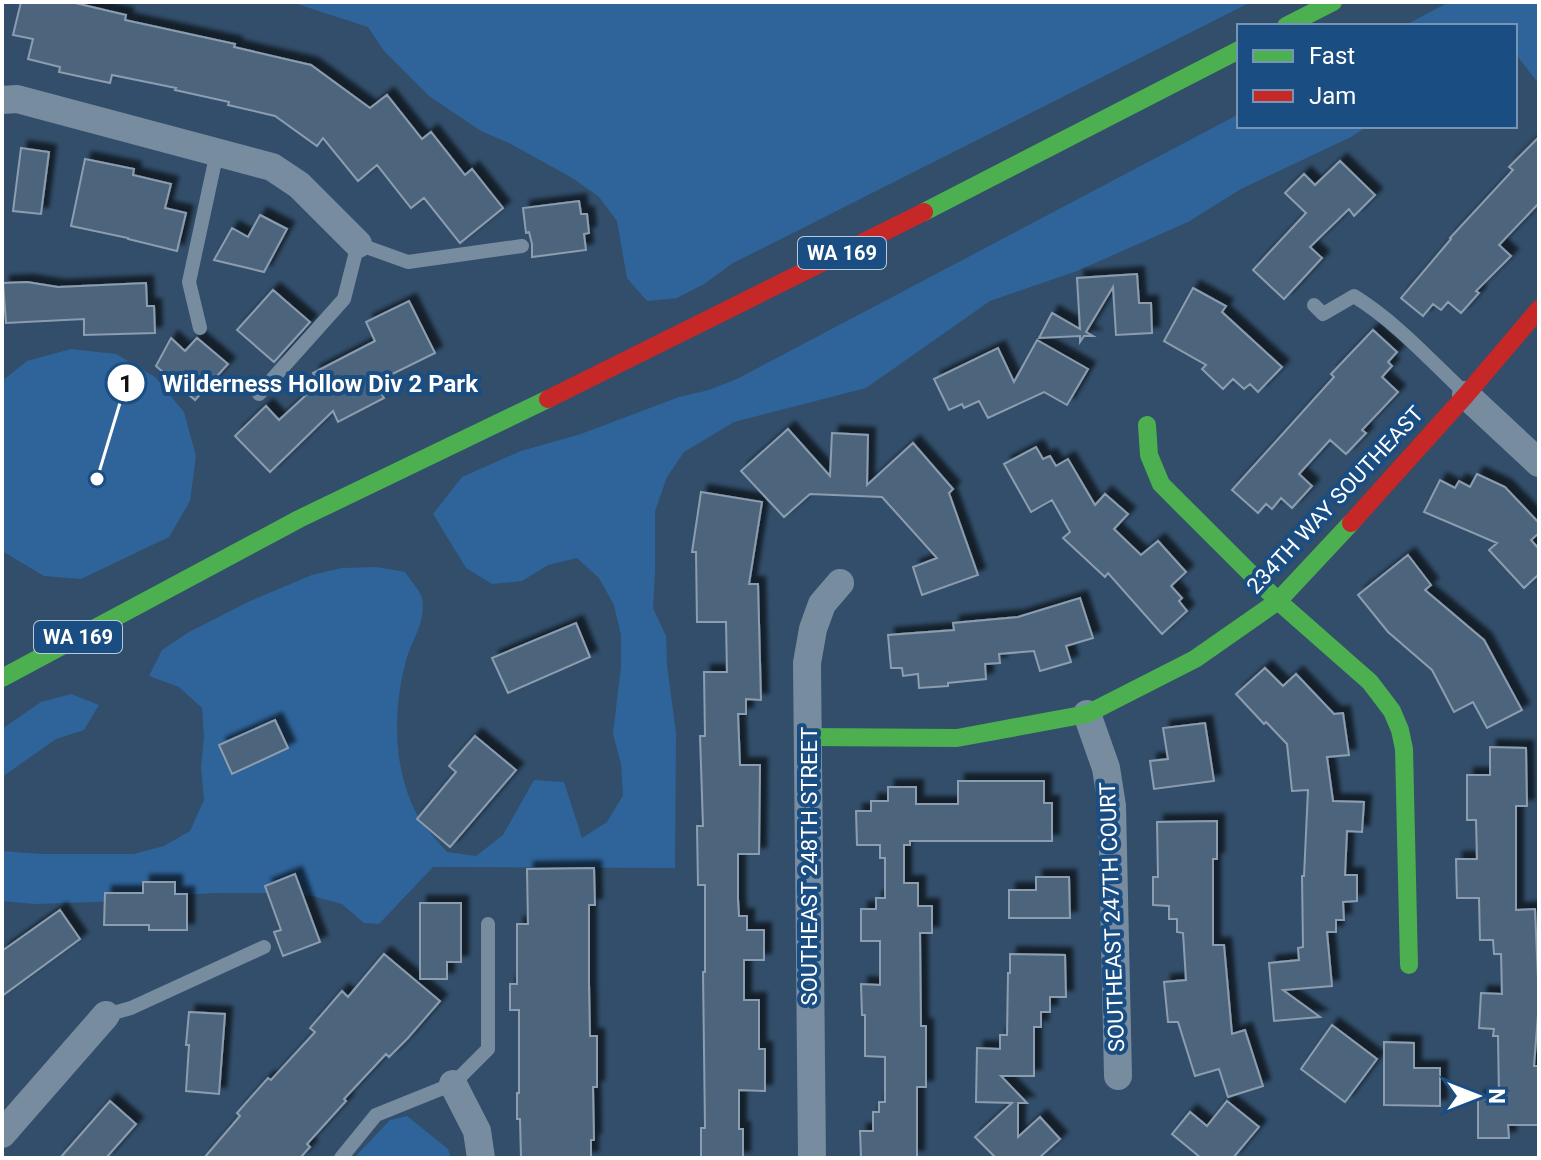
<svg xmlns="http://www.w3.org/2000/svg" width="1541" height="1160" font-family="Roboto,sans-serif">
	<defs>
		<filter id="shadow"><feDropShadow dx="7" dy="-7" stdDeviation="2" flood-color="#0009"/></filter>
	</defs>
	<rect width="100%" height="100%" fill="#324e6a"/>
	<path fill="#2e649a" d="M291 2H1251L733 263 704 284 677 298 647 301 627 278 617 221 599 197 574 179 509 143 481 131 429 96 384 51 368 27Z
		M1449 2H1539V84L1515 53V26H1404Z
		M1239 114V126H1368L1351 137 1241 189 1188 222 1077 271 990 301 866 388 734 422 684 452 667 477 655 511V572L653 608 666 636 667 665 676 733 675 868 433 867 379 924 364 923 342 904 312 896 281 893H217L157 896 124 901 35 904 2 901V851L40 854H134L164 846 190 831 204 800 201 767 204 737 202 708 179 687 149 676 162 650 189 632 250 601 312 575 342 568 376 567 405 572C410 580 420 590 422 598 426 622 414 636 407 657 394 703 392 756 411 802 418 821 434 837 447 852L476 856 503 835 534 780 564 782 582 838 607 822 623 795 621 764 613 734 621 667V635L614 605 599 578 577 558 548 565 522 581 492 584 466 568 433 514 462 477 521 451 581 434 679 397 709 390 737 379Z
		M71 349 116 354 155 377 184 412 196 456 190 501 169 537 81 579 44 576 2 551V381L27 361Z
		M71 694 99 705 84 730 56 739 2 777V729L41 702Z
		M407 1116 448 1149 451 1158H354L390 1120Z"/>
	<path fill="#4e657b" stroke="#8c9daf" stroke-width="2" filter="url(#shadow)" d="M21 2H71L126 15 125 20 235 44 234 47 311 65 370 108 387 95 422 139 431 132 465 175 472 169 503 208 460 243 424 198 411 208 377 165 358 181 323 138 317 146 275 116 228 105 229 102 175 90 176 88 112 75 110 83 59 72 60 67 28 59 33 39 13 35Z
		M1539 137V203L1499 245 1511 256 1476 291 1479 293 1461 313 1448 302 1441 310 1433 304 1423 316 1401 298 1451 239 1450 238 1513 170 1509 167Z
		M21 148 49 152 41 214 13 211Z
		M85 159 134 169 133 175 171 184 165 208 186 213 177 251 128 239V238L71 226Z
		M1340 161 1375 195 1354 216 1349 209 1310 247 1322 258 1284 299 1253 270 1306 213 1285 193 1304 174 1315 185Z
		M579 201 581 214H587L589 233 584 234 586 250 532 257V244L529 232 526 233 523 208Z
		M260 215 287 229 264 272 214 260 232 228 248 237Z
		M1137 274 1139 303H1151L1152 333 1116 335 1113 287 1086 332 1093 336H1084L1080 342V336L1039 338 1052 313 1080 329 1077 278Z
		M27 282 58 287 146 283 147 306H154L155 333 84 335V319L6 323 3 283Z
		M1193 288 1226 306 1222 312 1282 367 1258 392 1250 384 1244 389 1233 379 1223 389 1202 369 1206 365 1164 341Z
		M273 290 310 322 274 362 237 330Z
		M409 301 435 353 376 382 384 398 338 422 333 411 270 472 235 436 266 406 279 420 318 384 313 373 375 341 366 322Z
		M1373 330 1397 352 1388 362 1392 366 1382 377 1398 392 1362 430 1366 433 1346 454 1330 440 1299 474 1312 486 1292 508 1281 498 1272 509 1266 504 1258 513 1232 490 1334 377 1331 374Z
		M171 338 185 351 197 338 228 364 195 400 156 366Z
		M1037 340 1088 369 1067 405 1044 392 988 418 979 401 964 408 962 404 949 410 934 379 998 348 1014 382Z
		M788 429 830 476 832 433 868 435 867 485 913 443 953 489 949 493 978 575 922 595 913 567 937 558 882 497 810 494 784 517 741 471Z
		M1036 447 1043 459 1050 456 1056 466 1068 459 1095 505 1105 494 1128 514 1114 529 1141 555 1158 541 1186 572 1171 586 1182 598 1179 601 1187 611 1162 634 1108 573 1105 577 1063 538 1070 532 1052 500 1031 512 1004 464Z
		M1477 474 1505 487 1539 523V533L1531 540 1539 549V574L1524 588 1489 550 1497 543 1424 512 1440 480 1455 488 1459 481 1470 487Z
		M701 492 762 502 749 584H758L761 700 746 699V714H738L740 765H760L759 854H738V899L739 916H747V930H764V960H744V1000H759V1049H765V1091L739 1090V1129H743V1158H701V1128H705L703 972H705V885H698L697 826H703L700 736H705L704 672H727L726 622H697L696 552H692Z
		M1408 555 1431 585 1425 590 1484 640 1522 710 1487 728 1473 702 1454 712 1432 670 1388 632 1358 595Z
		M1080 598 1093 638 1066 646 1071 662 1040 671 1034 651 999 654 1000 663 985 664 986 679 948 683V686L919 688 918 674 903 676 902 668H891L888 635 954 630 953 623 1018 617Z
		M576 623 590 657 508 693 492 658Z
		M1265 668 1283 686 1296 674 1334 714 1343 713 1349 755 1327 757 1333 801 1364 802 1362 832 1347 831 1345 875H1357V901L1343 902 1344 920H1336V932H1327L1332 986 1283 990 1320 1017 1274 1021 1269 963 1299 960 1298 948 1303 947 1302 876H1304L1308 790 1292 791 1287 744 1266 722 1264 724 1236 694Z
		M275 720 288 748 232 774 219 745Z
		M1205 723 1214 781 1154 789 1150 761 1168 759 1163 728Z
		M475 736 516 770 450 847 417 819 456 772 449 766Z
		M1490 747 1526 748 1527 806H1516V910L1535 909 1539 1002 1534 1066H1539V1125H1508L1509 1138H1478V1097H1499L1498 1036H1493L1494 1029 1479 1028 1481 993 1502 994 1501 954H1494L1493 940H1480L1479 898H1457L1456 859H1477L1476 820H1467V775H1490Z
		M958 781H1044V803H1052V841H910V845H904V883H918V906H932V933H920L921 1026H926V1087H917V1157H861L860 1131H873V1112H879V1102H885V1057L865 1056V1015H862L861 984 880 985V941H861V909H876V898H885V858H880V845H857L856 811H871V801H888V787H916V804H958Z
		M1217 821V859H1213V945H1224L1232 1034 1245 1030 1263 1086 1228 1097 1219 1069 1195 1076 1178 1022H1168L1164 982 1186 980 1183 933 1177 932V919H1169V906L1153 905V877H1158L1157 822Z
		M594 868 595 905H589V984L590 1036H597V1087H593L594 1140H591V1158H521L520 1119H517V1093H519V1010H510V984H517V924H528L527 869Z
		M295 874 320 942 283 956 274 932 281 930 265 886Z
		M1036 877H1069L1070 918H1009V890H1036Z
		M143 882H175V894H187V930H149V925H104L105 893H143Z
		M420 903H461V962H447V979H420Z
		M60 910 80 939 2 996V951Z
		M384 954 440 1001 408 1038 389 1057 386 1054 344 1099 346 1101 307 1144 310 1147 300 1158H204L240 1116 237 1113 268 1078 271 1080 315 1032 310 1028 342 991 348 997Z
		M1010 954 1065 955 1066 997H1050V1012H1041V1027H1034V1076H1001L1027 1103H1018V1137L1040 1117 1060 1139 1039 1158H994L995 1157 975 1137 1012 1103 976 1102 977 1048 1000 1049V1035H1007L1008 973H1010Z
		M189 1012 225 1014 219 1094 186 1091 189 1045H186Z
		M1332 1025 1377 1059 1345 1102 1301 1069Z
		M1384 1042 1414 1043V1068H1440V1106L1384 1105Z
		M110 1101 136 1124 106 1158H60Z
		M1227 1101 1259 1127 1233 1158H1201L1172 1134 1190 1112 1207 1126Z"/>
	<g fill="none" stroke-linecap="round" stroke-linejoin="round">
		<path stroke="#788ca0" stroke-width="14" d="M1314 305 1323 314 1354 296C1396 322 1430 360 1466 394
			M200 328 189 282 217 152
			M259 394 344 299 358 244 408 262 522 246
			M106 1015 131 1008 264 947
			M341 1158 376 1115 453 1084 488 1049V924"/>
		<path stroke="#788ca0" stroke-width="28" d="M2 100 17 99 272 167 299 185 358 244
			M1466 395 1539 463
			M1087 714 1106 768 1112 806 1118 1076
			M453 1084 477 1131 481 1158
			M2 1134 106 1015
			M812 1158 807 663 813 629 822 604 840 583"/>
		<path stroke="#4caf50" stroke-width="18" d="M1286 26 1333 2
			M924 212 1239 50
			M1147 425 1149 455 1161 484 1278 601 1370 682 1392 711 1400 730 1404 749 1409 965
			M2 678 299 519 548 399
			M808 737 957 738 1087 714 1195 659 1278 601 1351 523"/>
		<path stroke="#c62828" stroke-width="18" d="M548 399 924 212
			M1351 523 1466 395 1539 309"/>
	</g>
	<g text-anchor="middle" dominant-baseline="central" stroke-width="8" stroke-linejoin="round" paint-order="stroke">
		<g fill="#1a4d82" stroke="#bacada" stroke-width="2">
			<rect x="798" y="237" width="88" height="32" rx="6"/>
			<rect x="34" y="621" width="88" height="32" rx="6"/>
		</g>
		<g font-size="20" font-weight="bold" fill="#fff">
			<text x="842" y="253">WA 169</text>
			<text x="78" y="637">WA 169</text>
		</g>
		<g font-size="22" fill="#fff" stroke="#1a4d82">
			<text transform="translate(1335 500) rotate(-47)">234TH WAY SOUTHEAST</text>
			<text transform="translate(809 866) rotate(-90)">SOUTHEAST 248TH STREET</text>
			<text transform="translate(1112 917) rotate(-92)">SOUTHEAST 247TH COURT</text>
		</g>
	</g>
	<path fill="none" stroke="#fff" stroke-width="3" d="M97 479L126 383"/>
	<g fill="#fff" stroke="#1a4d82" stroke-width="3">
		<circle cx="97" cy="479" r="8"/>
		<circle cx="126" cy="383" r="20"/>
	</g>
	<g font-size="24" text-anchor="middle" font-weight="bold" fill="#111">
		<text x="126" y="392">1</text>
	</g>
	<g font-size="24" text-anchor="middle" font-weight="bold" fill="#fff" stroke="#1a4d82" stroke-width="8" stroke-linejoin="round" paint-order="stroke">
		<text x="320" y="392">Wilderness Hollow Div 2 Park</text>
	</g>
	<rect width="1541" height="1160" fill="none" stroke="#ffffff" stroke-width="8"/>
	<rect x="1237" y="24" width="280" height="104" fill="#1a4d82" stroke="#7694b4" stroke-width="2"/>
	<rect x="1253" y="50" width="40" height="12" fill="#4caf50" stroke="#7694b4" stroke-width="2"/>
	<text x="1309" y="64" font-size="24" fill="#ffffff">Fast</text>
	<rect x="1253" y="90" width="40" height="12" fill="#c62828" stroke="#7694b4" stroke-width="2"/>
	<text x="1309" y="104" font-size="24" fill="#ffffff">Jam</text>
	<g transform="translate(1477 1096) rotate(90)" stroke="#1a4d82" stroke-width="6" paint-order="stroke">
	<path d="M0-6L14 30L0 20L-14 30Z" fill="#ffffff"/>
	<text y="-12" font-size="22" font-weight="bold" text-anchor="middle" fill="#ffffff">N</text>
	</g>
</svg>
